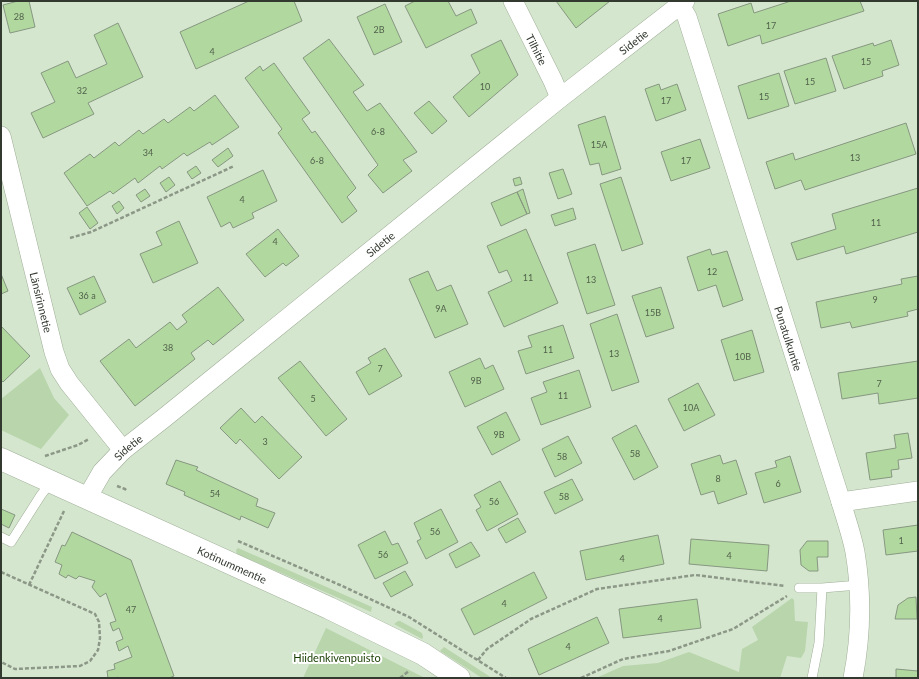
<svg xmlns="http://www.w3.org/2000/svg" width="919" height="679" font-family="Lato,sans-serif">
	<rect width="100%" height="100%" fill="#d5e6ce"/>
	<path fill="#b8d5ac" d="M40 368 54 398 69 415 41 449 1 430V399Z
		M238 548 372 607 371 612 237 554 236 550Z
		M792 598 794 600 795 621 808 622 805 651 801 658 787 656 780 678H596L623 666 658 663 689 652 739 672 742 649 758 640 752 627Z
		M398 621H400L422 633 423 637 422 639 394 624Z
		M326 628 423 677 425 678H303Z
		M444 647 492 678H482L440 651Z"/>
	<path fill="#b1d99f" stroke="#879781" d="M18 1H29L35 27 10 33 3 5Z
		M249 1H294L302 21 196 69 180 32Z
		M415 1H448L456 16 471 9 477 23 426 48 405 6Z
		M556 1H610L576 28Z
		M791 1H860L864 11 762 44 760 35 728 46 718 14 751 3 754 13Z
		M385 4 402 42 374 55 357 17Z
		M118 23 143 77 88 103 94 114 43 138 31 113 55 102 41 73 68 61 76 78 107 64 94 35Z
		M329 39 364 85 353 92 367 111 380 103 417 152 403 160 412 171 383 193 368 175 378 165 303 58Z
		M501 40 518 75 469 117 453 97 480 73 471 55Z
		M891 40 899 65 882 71 883 76 844 89 832 56 873 43 874 46Z
		M826 58 836 91 795 104 784 71Z
		M274 63 310 113 302 119 312 133 315 131 356 188 347 197 357 211 342 223 278 133 282 129 245 78 260 66 263 71Z
		M779 73 789 106 748 119 738 86Z
		M659 84 661 90 677 84 686 110 656 121 645 89Z
		M215 95 239 127 212 145 210 142 187 156 184 153 162 169 160 166 138 183 135 178 113 194 110 191 87 206 64 173 90 154 94 158 115 142 119 146 139 130 143 134 164 119 168 123 190 107 194 111Z
		M429 101 447 121 432 134 414 113Z
		M605 116 621 169 602 175 599 163 590 165 578 125Z
		M906 123 916 154 805 190 801 180 775 189 766 162 793 153 795 160Z
		M700 139 710 168 671 181 661 152Z
		M228 148 233 156 218 167 212 160Z
		M196 166 201 173 192 179 187 172Z
		M563 169 572 194 558 199 549 173Z
		M263 170 277 201 252 213 254 218 233 228 230 222 221 227 207 197Z
		M169 177 175 185 166 192 160 183Z
		M520 177 522 184 515 186 513 179Z
		M621 177 643 244 622 251 600 184Z
		M918 188V232L846 254 844 246 797 260 791 243 836 229 832 214Z
		M145 189 150 196 141 202 136 195Z
		M523 189 530 213 527 214 517 192Z
		M517 192 527 214 501 226 491 203Z
		M119 201 124 208 117 214 112 206Z
		M87 207 98 223 90 229 79 213Z
		M573 208 576 219 555 226 551 215Z
		M179 221 198 263 153 283 140 254 162 245 156 232Z
		M278 229 299 256 286 266 283 263 265 277 246 254Z
		M526 229 558 303 504 327 488 292 512 281 507 270 499 273 487 246Z
		M595 244 615 305 587 314 567 253Z
		M710 249 712 255 727 251 743 300 723 307 716 285 698 291 687 257Z
		M428 271 437 291 451 285 468 324 435 338 409 279Z
		M1 274 8 291 1 294Z
		M94 276 106 302 80 315 67 288Z
		M918 276V309L907 312 908 316 852 328 850 322 821 328 816 302 902 284 901 279Z
		M218 287 244 320 213 345 208 340 191 353 195 359 135 406 100 361 129 339 136 348 170 322 177 330 187 322 182 315Z
		M661 287 674 328 646 337 632 296Z
		M617 314 639 382 612 391 590 324Z
		M563 325 574 358 526 374 518 351 532 347 528 336Z
		M1 326 30 356 3 382 1 380Z
		M752 330 764 372 734 381 721 340Z
		M385 348 402 376 369 395 356 372 371 363 368 358Z
		M480 358 485 369 493 365 504 389 465 407 449 372Z
		M300 361 347 419 326 436 278 378Z
		M918 361V398L879 404 878 393 842 399 838 373Z
		M579 370 591 407 541 425 531 398 547 392 543 382Z
		M698 383 715 415 684 431 668 399Z
		M241 408 255 423 262 416 302 457 279 479 240 439 236 444 220 428Z
		M506 412 520 440 492 455 477 427Z
		M636 425 658 467 634 480 612 438Z
		M908 433 912 458 898 460 899 469 891 470 892 477 870 480 866 453 896 448 894 435Z
		M568 436 582 463 555 477 542 449Z
		M720 455 723 464 736 460 747 494 718 504 714 491 701 495 691 464Z
		M790 456 801 492 764 503 755 473 777 467 775 461Z
		M176 460 198 467 196 470 258 499 256 506 275 513 268 528 241 516 240 520 184 495 185 492 166 484Z
		M572 479 583 500 555 514 544 492Z
		M500 481 518 514 487 531 476 510 481 507 474 495Z
		M1 509 15 515 9 528 1 524Z
		M441 509 458 542 426 559 417 541 421 539 414 523Z
		M518 518 526 532 506 543 498 529Z
		M918 525V551L886 555 883 530Z
		M385 531 392 545 398 543 408 563 375 579 358 545Z
		M72 532 131 560 174 676 169 678H119L118 677 116 678H108L107 671 115 669 114 664 132 657 128 646 119 651 116 642 123 639 119 628 113 631 110 623 116 621 106 593 100 597 92 587 95 581 79 576 76 579 68 575 66 578 59 574 62 565 55 562 62 545 65 546Z
		M658 535 664 564 586 580 580 551Z
		M691 539 769 545 767 571 689 564Z
		M807 541H828V557H817L818 571H809L801 565 800 550Z
		M471 542 480 556 456 568 449 554Z
		M405 571 413 585 391 597 383 583Z
		M534 572 547 598 474 635 461 609Z
		M916 597 917 619H895L898 605 908 598Z
		M697 599 701 628 623 638 619 609Z
		M597 617 609 643 539 675 528 649Z
		M896 669 918 671V678H896Z"/>
	<g fill="none" stroke-linecap="round" stroke-linejoin="round">
		<defs>
			<path id="lane" d="M1 537 11 542 41 495 51 482
				M799 588H822L859 585
				M812 678 819 643 822 588"/>
			<g id="street">
				<path id="s1" d="M513 1 553 81 560 98"/>
				<path id="s2" d="M680 5 687 17 841 502C846 519 852 536 855 552 862 594 861 637 853 678"/>
				<path id="s3" d="M1 136 54 352 60 369 69 383 123 450"/>
				<path id="s4" d="M87 498 102 472 123 450 164 418 560 98 685 1"/>
				<path d="M841 502 918 491"/>
			</g>
			<g id="secondary">
				<path id="s5" d="M1 459 329 608 423 654 459 678"/>
			</g>
		</defs>
		<use href="#lane" stroke="#9eae97" stroke-width="10"/>
		<use href="#street" stroke="#9eae97" stroke-width="20"/>
		<use href="#secondary" stroke="#9eae97" stroke-width="23"/>
		<path stroke="#8c9887" stroke-width="2.5" stroke-dasharray="4 2" stroke-linecap="butt" d="M70 238 91 232 234 166
			M45 456 78 445 89 439
			M117 486 125 489 127 491
			M238 541 340 585 409 617 506 678
			M1 572 95 614 99 622 100 638 98 650 90 661 80 666 15 669 1 662
			M29 585 64 511
			M478 660 487 649 531 619 597 589 695 575 785 586
			M400 678 409 671
			M581 678 623 659 669 651 733 629 787 596"/>
		<use href="#lane" stroke="#fff" stroke-width="9"/>
		<use href="#street" stroke="#fff" stroke-width="19"/>
		<use href="#secondary" stroke="#fff" stroke-width="22"/>
	</g>
	<g text-anchor="middle" dominant-baseline="central" stroke-width="4" stroke-linejoin="round" paint-order="stroke">
		<g font-size="9" fill="#52614b">
			<text x="19" y="16">28</text>
			<text x="771" y="25">17</text>
			<text x="379" y="29">2B</text>
			<text x="212" y="51">4</text>
			<text x="866" y="61">15</text>
			<text x="810" y="81">15</text>
			<text x="485" y="86">10</text>
			<text x="82" y="90">32</text>
			<text x="764" y="96">15</text>
			<text x="666" y="100">17</text>
			<text x="378" y="131">6-8</text>
			<text x="599" y="144">15A</text>
			<text x="148" y="152">34</text>
			<text x="855" y="157">13</text>
			<text x="317" y="160">6-8</text>
			<text x="686" y="160">17</text>
			<text x="242" y="199">4</text>
			<text x="876" y="222">11</text>
			<text x="275" y="241">4</text>
			<text x="712" y="271">12</text>
			<text x="528" y="277">11</text>
			<text x="591" y="279">13</text>
			<text x="87" y="295">36 a</text>
			<text x="875" y="299">9</text>
			<text x="441" y="308">9A</text>
			<text x="653" y="312">15B</text>
			<text x="168" y="347">38</text>
			<text x="548" y="349">11</text>
			<text x="614" y="353">13</text>
			<text x="743" y="356">10B</text>
			<text x="380" y="368">7</text>
			<text x="476" y="380">9B</text>
			<text x="879" y="383">7</text>
			<text x="563" y="395">11</text>
			<text x="313" y="398">5</text>
			<text x="691" y="407">10A</text>
			<text x="499" y="434">9B</text>
			<text x="265" y="441">3</text>
			<text x="635" y="453">58</text>
			<text x="562" y="456">58</text>
			<text x="718" y="478">8</text>
			<text x="778" y="483">6</text>
			<text x="215" y="493">54</text>
			<text x="564" y="496">58</text>
			<text x="494" y="501">56</text>
			<text x="435" y="531">56</text>
			<text x="901" y="540">1</text>
			<text x="383" y="554">56</text>
			<text x="729" y="555">4</text>
			<text x="622" y="558">4</text>
			<text x="504" y="603">4</text>
			<text x="131" y="609">47</text>
			<text x="660" y="618">4</text>
			<text x="568" y="646">4</text>
		</g>
		<g font-size="11" fill="#32392f" stroke="#fff">
			<text stroke="none"><textPath href="#s4" startOffset="714">Sidetie</textPath></text>
			<text stroke="none"><textPath href="#s1" startOffset="54">Tilhitie</textPath></text>
			<text stroke="none"><textPath href="#s4" startOffset="390">Sidetie</textPath></text>
			<text stroke="none"><textPath href="#s3" startOffset="171">Länsirinnetie</textPath></text>
			<text stroke="none"><textPath href="#s2" startOffset="351">Punatulkuntie</textPath></text>
			<text stroke="none"><textPath href="#s4" startOffset="66">Sidetie</textPath></text>
			<text stroke="none"><textPath href="#s5" startOffset="254">Kotinummentie</textPath></text>
		</g>
		<g font-size="11" fill="#183d00" stroke="#fff">
			<text x="337" y="657">Hiidenkivenpuisto</text>
		</g>
	</g>
	<rect width="919" height="679" fill="none" stroke="#32392f" stroke-width="4"/>
</svg>
